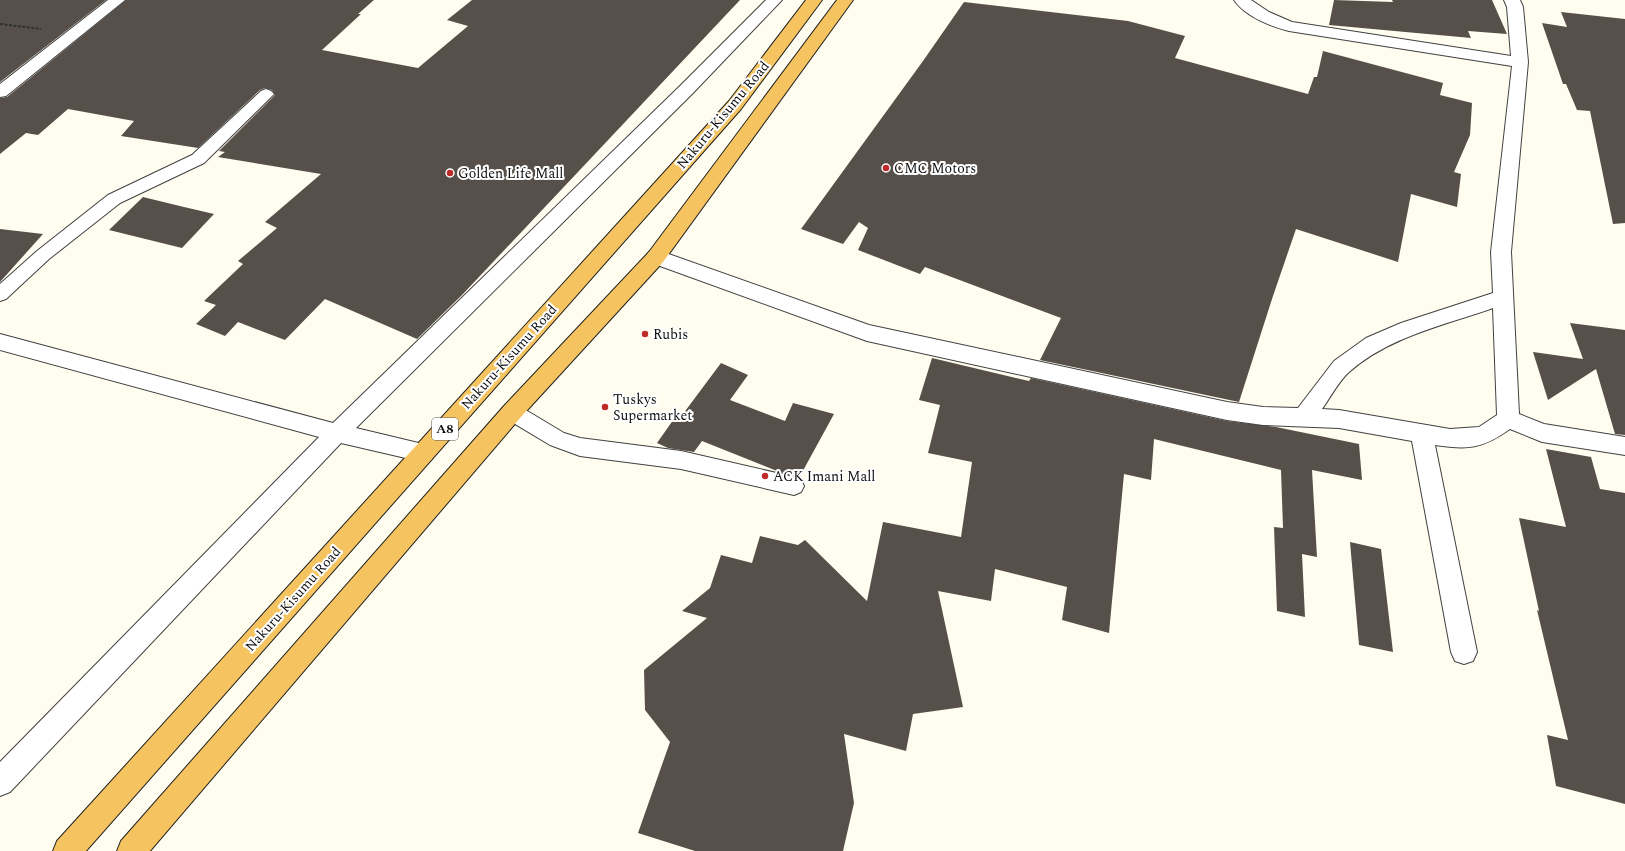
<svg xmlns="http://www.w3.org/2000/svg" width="1625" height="851" font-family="Spectral,serif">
	<rect width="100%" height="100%" fill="#fffdef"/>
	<path fill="#57504a" d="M0 0H106L0 82Z
		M126 0H374L358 14H361L322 50 418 68 468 26 447 20 472 0H740L462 295 417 339 325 299 285 340 238 322 225 336 196 324 216 305 204 301 243 264 238 261 277 228 265 222 321 174 218 157 225 152 219 151 275 95 272 90 265 88 260 90 198 148 121 136 134 121 68 109 38 135 26 133 0 154V98L7 97Z
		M1334 0 1393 2 1392 0H1492L1507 34 1468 31 1471 38 1329 25Z
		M964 2 1128 21 1185 36 1175 58 1308 94 1314 77H1317L1323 51 1443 83 1440 95 1472 103 1470 135 1454 172 1461 174 1457 207 1411 194 1398 262 1296 229 1273 296 1239 402 1040 360 1061 318 925 267 920 274 858 250 868 228 859 222 843 244 801 229 923 61Z
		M1561 12 1625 19V223L1613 224 1590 111 1577 110 1566 84H1563L1542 23 1567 27Z
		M143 197 184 207 214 214 182 248 109 230Z
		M0 229 43 234 0 282Z
		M1570 323 1625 330V435L1615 434 1596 369 1548 400 1533 352 1583 359Z
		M932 358 1029 381 1031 378 1227 421 1276 427 1359 444 1362 480 1312 470 1317 557 1302 554 1305 617 1277 611 1274 527 1283 528 1281 470 1154 439 1151 480 1124 474 1109 633 1062 620 1067 587 995 569 991 601 938 591 963 707 913 714 906 751 844 734 854 803 843 851H695L638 833 670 742 645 710 644 670 707 618 682 611 710 588 721 555 752 563 760 536 798 545 805 540 867 601 883 522 961 537 972 462 928 453 940 405 919 400Z
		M721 363 748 375 730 400 785 421 793 403 834 414 799 478 782 473 702 441 694 452 668 448 657 443 676 416 680 418Z
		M1546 449 1591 457 1600 489 1625 493V804L1556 786 1547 735 1568 740 1537 610 1539 611 1519 518 1566 527Z
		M1350 542 1381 549 1393 652 1359 645Z"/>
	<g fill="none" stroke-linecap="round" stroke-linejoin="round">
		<defs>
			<path id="service" d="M266 89 271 91 274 94 271 97 204 163 120 203 49 259 6 299 0 301V284L37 251 108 195 192 155 261 91Z
				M512 404 519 406 564 433 580 438 681 451 794 477 801 480 804 486 801 492 794 495 681 469 580 456 550 445 505 418 502 412 505 406Z"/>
			<path id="minor" d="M108 0H125L6 96 0 97V84Z
				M766 0H782L692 94 356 428 431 446 434 453 431 460 423 462 341 443 10 792 0 796V762L319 437 0 350V334L333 423 680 86Z
				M1234 0H1251L1269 12 1292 22 1511 56 1507 7 1504 0H1520L1523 7 1528 62 1511 252 1519 414 1544 424 1625 437V455L1542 442 1510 429C1482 449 1468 450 1435 445L1477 652 1473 661 1464 664 1455 661 1451 652 1412 441 1339 428 1263 425 1227 420 867 341 649 262 646 257 649 252 656 250 663 252 869 325 1227 402 1263 407 1298 408 1334 361 1366 338 1401 323 1493 293 1491 252 1512 66 1289 31C1270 26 1246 17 1234 0ZM1493 308 1497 415 1479 427 1450 429 1339 410 1322 409C1330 398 1338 382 1349 372 1388 337 1445 325 1493 308Z"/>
			<path id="trunk" d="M806 0H822L741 109 86 851H53L57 841 729 101Z
				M837 0H853L663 262 520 418 150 851H117L121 841 504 406 649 252Z"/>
		</defs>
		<use href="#service" stroke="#414141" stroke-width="2"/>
		<use href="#minor" stroke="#414141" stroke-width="2"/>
		<use href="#trunk" stroke="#1f1f1f" stroke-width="2"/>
		<path stroke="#303030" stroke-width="2" stroke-dasharray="3 1.5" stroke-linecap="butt" d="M0 24 41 29"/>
		<use href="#service" fill="#fff" fill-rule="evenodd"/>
		<use href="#minor" fill="#fff" fill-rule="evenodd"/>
		<use href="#trunk" fill="#f5c460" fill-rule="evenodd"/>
	</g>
	<g fill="#bd2a27" stroke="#fff" stroke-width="1.5">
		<circle cx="886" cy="168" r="4"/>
		<circle cx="450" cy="173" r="4"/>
		<circle cx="645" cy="334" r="4"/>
		<circle cx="605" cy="407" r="4"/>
		<circle cx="765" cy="476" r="4"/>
	</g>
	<g text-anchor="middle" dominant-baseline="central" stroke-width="4" stroke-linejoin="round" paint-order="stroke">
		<rect fill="#fff" stroke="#565656" stroke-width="1" x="432" y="418" width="26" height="22" rx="3"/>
		<g font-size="13" font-weight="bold" fill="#0e0e0e">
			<text x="445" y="429">A8</text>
		</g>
		<g font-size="14" fill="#0e0e0e" stroke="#fff">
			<text transform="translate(723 115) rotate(-50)">Nakuru-Kisumu Road</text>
			<text transform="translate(509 357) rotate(-48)">Nakuru-Kisumu Road</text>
			<text transform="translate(293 599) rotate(-48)">Nakuru-Kisumu Road</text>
		</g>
		<g font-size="14" fill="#0e0e0e" stroke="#fff" text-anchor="start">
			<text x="894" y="168">CMC Motors</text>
			<text x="458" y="173">Golden Life Mall</text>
			<text x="653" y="334">Rubis</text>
			<text x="613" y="399">Tuskys<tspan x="613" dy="16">Supermarket</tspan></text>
			<text x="773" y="476">ACK Imani Mall</text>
		</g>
	</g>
</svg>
